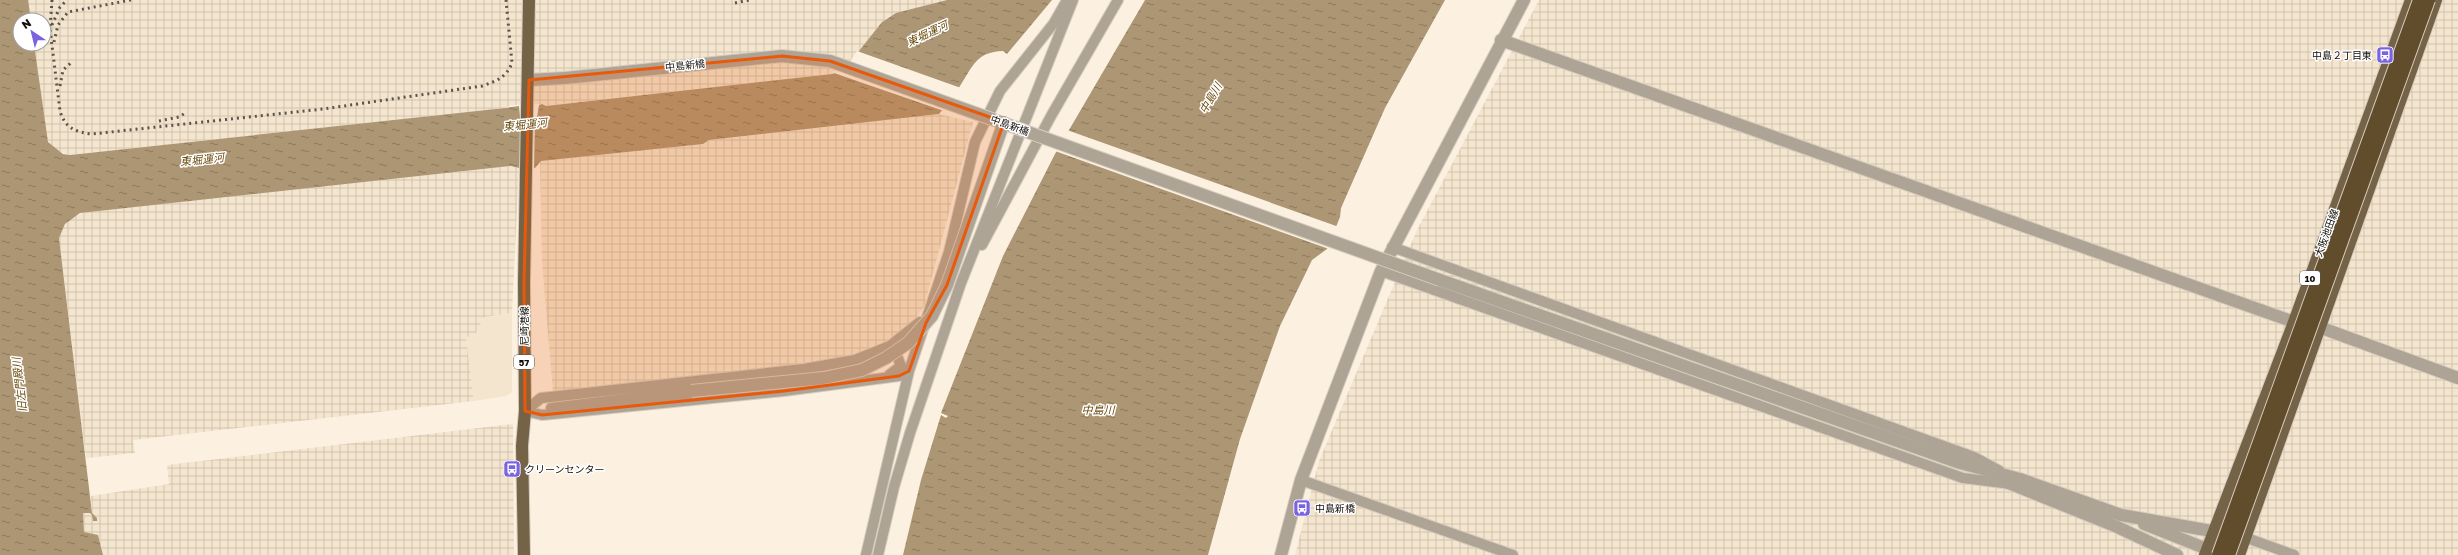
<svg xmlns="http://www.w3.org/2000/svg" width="2458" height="555" font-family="'Golos Text','Noto Sans JP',sans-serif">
	<defs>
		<pattern id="industrial-grid" width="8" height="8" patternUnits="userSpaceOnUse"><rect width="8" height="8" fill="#f4e5ce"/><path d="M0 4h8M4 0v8" fill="none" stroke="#d0c3b0"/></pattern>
		<pattern id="water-ripples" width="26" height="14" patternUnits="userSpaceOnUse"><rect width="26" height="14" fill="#ad9674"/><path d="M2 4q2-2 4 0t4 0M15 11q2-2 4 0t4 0" fill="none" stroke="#8b795d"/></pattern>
	</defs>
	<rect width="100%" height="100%" fill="#fcf1e1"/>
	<path fill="#f4e5ce" d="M512 313V392L506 396 474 401 466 336 475 335 484 317Z"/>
	<path fill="url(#industrial-grid)" d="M28 0H947L890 16 882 22 843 71 832 74 546 106 542 104 512 105 505 108 70 155 58 151 48 142 46 136 34 44H44V20H31Z
		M1539 0H2458V555H1295L1319 461 1417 230Z
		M939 114 973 122 924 307 906 331 872 349 826 362 553 392 542 262 540 161 703 144 709 140Z
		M511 166 519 168 512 313 484 317 475 335 466 337 474 401 133 440 135 453 86 458 59 238 61 230 71 218 88 211Z
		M513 424 514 555H103L99 538 84 532 83 513 89 512 97 518 92 513 91 496 169 484 167 465Z"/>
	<path fill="url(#water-ripples)" d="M0 0H28L31 20H20V44H34L48 142 63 154 70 155 505 108 519 106 520 117 537 118 539 105 542 104 546 106 832 74 843 71 882 22 896 13 947 0H1052L1007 54 1003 51C976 52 973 66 960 86 954 96 946 105 939 114L709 140 703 144 541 161 535 168H519L511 166 80 213 65 224 59 238 92 513 97 518V521H93L92 515 90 513H83L84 532 98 535 103 555H0Z
		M1145 0H1445L1385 108 1341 208 1340 217 1327 249 1312 260 1280 326 1240 439 1208 555H903L921 480 941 415 946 418 948 416 941 413 1003 256 1055 154Z"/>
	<path fill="#fcf1e1" d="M857 51 961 88 944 111 831 72 846 68Z
		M522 117H535L534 169H521Z
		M1067 130 1339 227 1329 249 1055 151Z"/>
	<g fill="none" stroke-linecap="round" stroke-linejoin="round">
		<defs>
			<path id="minor" d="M982 245 1051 116 1118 0
				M1392 247 1974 457 2000 471
				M1381 271 1963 478 2011 484
				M887 352 897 356 901 366 889 375
				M551 408 691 391
				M525 411 541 398 804 369 855 360 890 346 920 322
				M525 411 542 415 784 391 899 376 909 371
				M1301 480 1513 555
				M2244 537 2294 555
				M866 555 909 371 949 252 975 142 1000 91 1054 23 1067 0
				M878 555 894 487 910 433 961 283 1073 0"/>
			<path id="tertiary" d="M1501 40 2294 322 2319 327 2458 378
				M529 80 565 78
				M1440 280 1960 463 2020 479 2121 515 2223 533
				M2006 482 2115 526 2177 555
				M2144 524 2207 549 2215 555
				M1281 555 1301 480 1381 271 1524 0"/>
			<path id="primary" d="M524 555 522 446 525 411 524 283 529 0
				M2205 555 2294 322 2411 0
				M2239 555 2436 0"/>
		</defs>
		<use href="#minor" stroke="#d7cdbe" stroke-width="12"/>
		<use href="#tertiary" stroke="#d7cdbe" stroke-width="14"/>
		<use href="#primary" stroke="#d7cdbe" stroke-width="14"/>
		<use href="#minor" stroke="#aea495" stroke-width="10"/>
		<use href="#tertiary" stroke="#aea495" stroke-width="12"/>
		<use href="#primary" stroke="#756348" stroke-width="12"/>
		<path stroke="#5a544b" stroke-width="3" stroke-dasharray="2 4" stroke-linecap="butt" d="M52 0 50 29 60 111C65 128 75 132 92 134L323 109 482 86C496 81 506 78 512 63L506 0
			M735 3 749 0
			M52 25 60 7 67 0
			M54 42 58 25 68 12 131 0
			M60 86 63 70 73 61
			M159 121 179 117 187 112"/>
		<defs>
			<path id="tertiary-bridge" d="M565 78 782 56 830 61 1440 280
				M691 391 824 378 862 370 886 358 908 343 932 316 947 285 1004 122"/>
			<path id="motorway-bridge" d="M2218 555 2419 0
				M2229 555 2429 0"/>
		</defs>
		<use href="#tertiary-bridge" stroke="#d7cdbe" stroke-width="14" stroke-linecap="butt"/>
		<use href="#motorway-bridge" stroke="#d7cdbe" stroke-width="14" stroke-linecap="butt"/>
		<use href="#tertiary-bridge" stroke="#aea495" stroke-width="12"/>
		<use href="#motorway-bridge" stroke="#614c2c" stroke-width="12"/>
	</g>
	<path fill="#e8590c" fill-opacity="0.2" stroke="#e8590c" stroke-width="3" stroke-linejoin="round" d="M782 56 830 61 1004 122 947 285 926 323 909 371 899 376 784 391 542 415 525 411 524 283 529 80Z"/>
	<defs>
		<symbol id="bus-square" viewBox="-11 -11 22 22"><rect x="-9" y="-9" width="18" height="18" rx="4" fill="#7a63de" stroke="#fff"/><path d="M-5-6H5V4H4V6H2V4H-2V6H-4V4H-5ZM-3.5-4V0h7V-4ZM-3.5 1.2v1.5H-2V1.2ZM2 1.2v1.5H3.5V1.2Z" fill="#fff"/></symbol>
	</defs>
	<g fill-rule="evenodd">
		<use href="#bus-square" x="2375" y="45" width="20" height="20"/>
		<use href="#bus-square" x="502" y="459" width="20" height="20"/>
		<use href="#bus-square" x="1292" y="498" width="20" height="20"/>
	</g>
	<g text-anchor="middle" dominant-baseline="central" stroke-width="3" stroke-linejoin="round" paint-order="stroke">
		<g fill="#fff" stroke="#595653" stroke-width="1">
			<rect x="2300" y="271" width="20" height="14" rx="3"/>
			<rect x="514" y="355" width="20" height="14" rx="3"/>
		</g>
		<g font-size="9" font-weight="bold" fill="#120e09">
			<text x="2310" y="278">10</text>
			<text x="524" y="362">57</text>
		</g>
		<g font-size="10" fill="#120e09" stroke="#fff" text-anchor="start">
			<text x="2372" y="55" text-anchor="end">中島２丁目東</text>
			<text x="525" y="469">クリーンセンター</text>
			<text x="1315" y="508">中島新橋</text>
		</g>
		<g font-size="10" fill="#120e09" stroke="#fff">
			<text transform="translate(685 65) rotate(-6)">中島新橋</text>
			<text transform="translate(1010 125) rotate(20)">中島新橋</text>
			<text transform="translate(2326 233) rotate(-70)">大阪池田線</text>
			<text transform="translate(524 326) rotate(-90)">尼崎港線</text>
		</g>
		<g font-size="11" font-style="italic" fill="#6a4a0c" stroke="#fff">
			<text transform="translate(927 33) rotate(-25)">東堀運河</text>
			<text transform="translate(1210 98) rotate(-60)">中島川</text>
			<text transform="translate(525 124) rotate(-6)">東堀運河</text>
			<text transform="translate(202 159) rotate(-6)">東堀運河</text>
			<text transform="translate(19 385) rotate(-97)">旧左門殿川</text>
			<text x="1098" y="409">中島川</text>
		</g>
	</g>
	<g transform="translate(32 32) rotate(325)"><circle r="19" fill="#ffffff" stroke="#a09f9d"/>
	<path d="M0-3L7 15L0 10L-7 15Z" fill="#7a63de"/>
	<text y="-6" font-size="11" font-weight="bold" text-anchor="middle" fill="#120e09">N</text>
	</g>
</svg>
